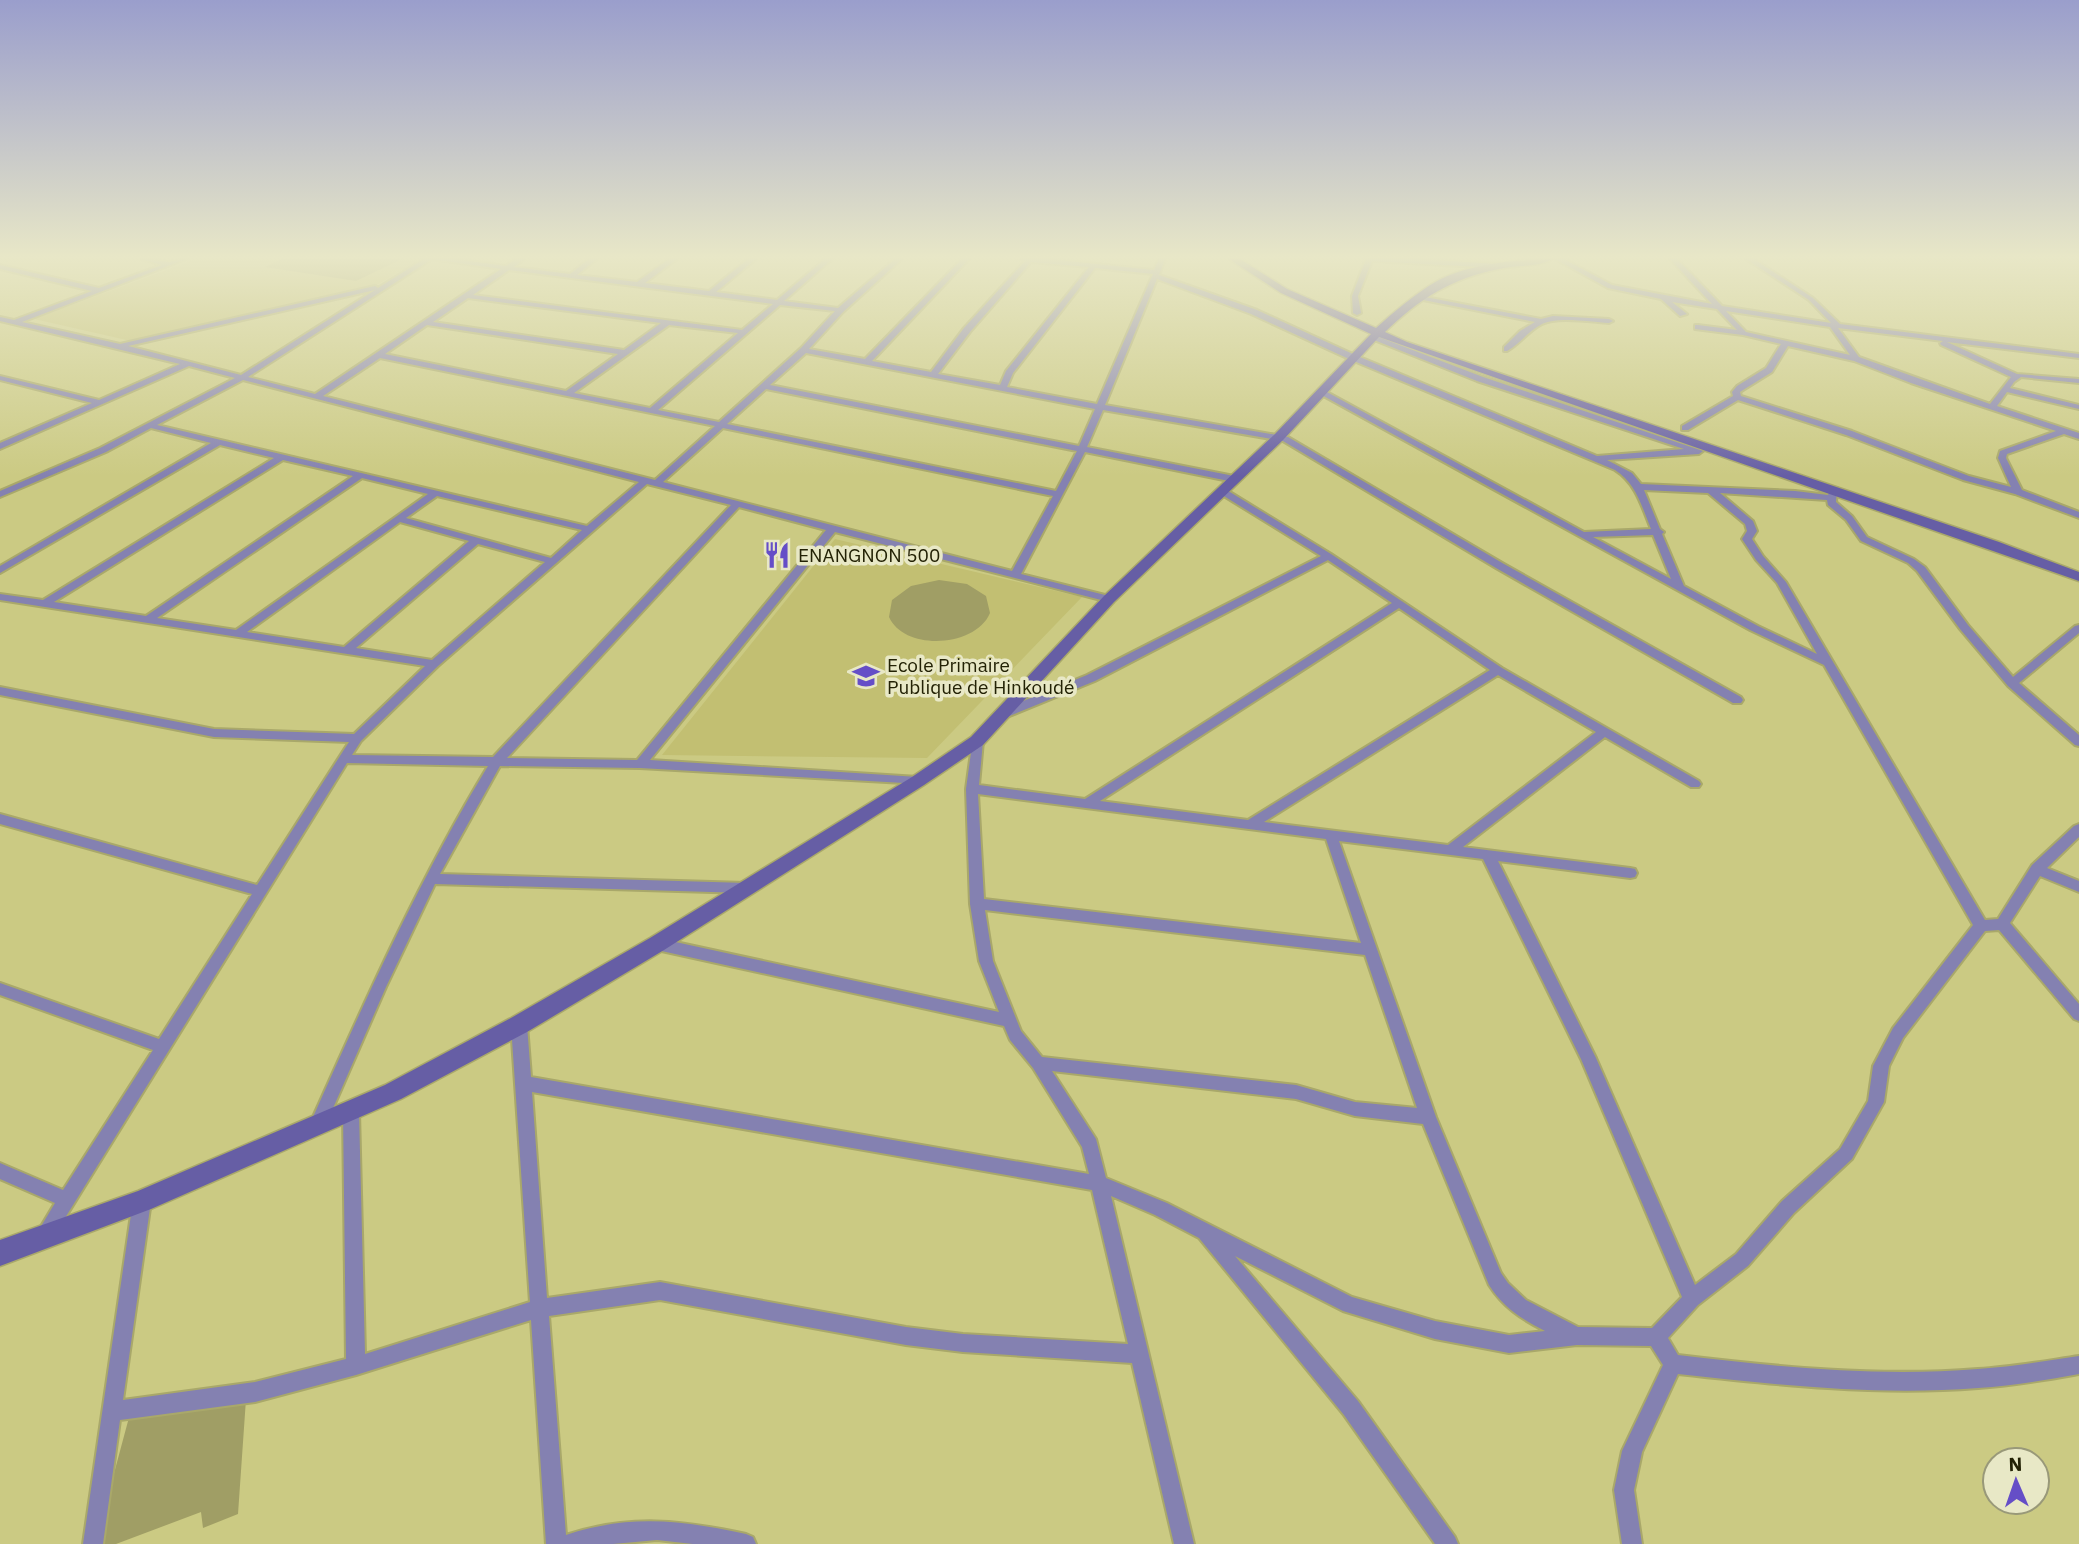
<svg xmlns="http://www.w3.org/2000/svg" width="2079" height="1544" font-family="'IBM Plex Sans',sans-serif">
	<rect width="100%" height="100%" fill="#cbca83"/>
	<path fill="#c2bf72" d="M196 259H421L375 286 131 341 34 319Z
		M835 539 1082 597 927 758 662 755Z"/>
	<path fill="#a09e65" d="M282 259H402L356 281 265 267Z
		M939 580 967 584 986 596 990 613C976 647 905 652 889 617L892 600 911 586Z
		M246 1399 238 1514 203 1528 201 1512 116 1544H95L131 1410Z"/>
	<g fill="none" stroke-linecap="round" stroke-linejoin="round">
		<defs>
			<path id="street" d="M142 259 169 262 186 259 22 322 120 344 375 286 378 288 424 259H432L248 377 315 394 501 269 432 259H454L506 266 516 259H524L514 267 570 274 589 259H597L577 275 637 282 669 259H677L645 283 709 291 748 259H756L716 292 777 300 825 259H832L784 301 838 308 895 259H902L843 312 809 349 865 359 962 259H969L872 361 931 372 964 328 1025 261 1021 259H1048L1154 270 1159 259H1165L1159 275 1257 310 1355 355 1597 456 1684 449 1477 381 1369 338 1376 336 1483 377 1703 451 1699 454 1607 460 1632 473 1641 484 1795 491 1828 495 1831 488H1837L1836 502 1852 516 1867 537 1914 559 1925 567 1968 625 2013 677 2075 626 2079 625V633L2019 683 2079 735V746L2075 745 2008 686 1960 629 1917 571 1908 563 1861 541 1846 520 1828 505 1827 500 1720 493 1753 521 1757 531 1752 539 1763 556 1786 582 1985 920 1998 919 2032 865 2074 826 2079 824V837L2047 868 2079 881V892L2040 876 2010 923 2079 1004V1021L2074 1019 1999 930 1985 931 1903 1038 1889 1066 1884 1102 1852 1159 1794 1213 1748 1266 1698 1305 1668 1338 1678 1355C1778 1367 1878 1377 1978 1369 2012 1367 2045 1361 2079 1356V1374C2045 1380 2012 1386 1978 1388 1878 1396 1778 1385 1678 1374L1642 1452 1634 1490 1642 1544H1622L1614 1490 1622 1451 1663 1365 1651 1346 1577 1345 1509 1353 1435 1339 1343 1311 1235 1256 1358 1401 1455 1537 1458 1544H1435L1344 1415 1199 1238 1155 1215 1111 1196 1194 1544H1174L1132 1363 963 1352 906 1345 660 1300 549 1316 566 1535C629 1514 682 1520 746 1534L753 1537 756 1544H693L657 1540 613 1544H546L531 1320 356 1375 255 1402 120 1420 103 1544H83L133 1201 136 1195 142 1193 148 1195 151 1201 123 1400 255 1382 346 1359 343 1112 345 1107 351 1105 357 1107 359 1112 365 1354 530 1302 511 1025 514 1020 519 1019 524 1020 527 1025 531 1077 1089 1174 1082 1147 1033 1068 1010 1040 1004 1026 657 950 652 948 650 944 652 940 657 938 999 1012 979 961 970 904 966 789 973 738H981L983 741 979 785 1085 799 1392 603 1328 560 1095 681 1007 717H999L997 714 999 711 1087 675 1321 556 1219 493V489H1225L1331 554 1502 668 1699 781 1701 784 1699 787H1691L1605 737 1463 847 1630 868 1635 869 1637 873 1635 877 1630 878 1498 861 1596 1058 1695 1285 1736 1254 1782 1201 1840 1149 1868 1101 1873 1066 1893 1028 1973 925 1824 665 1750 630 1318 393 1325 391 1584 532 1651 529C1642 507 1636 483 1615 470L1349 359 1251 314 1157 279 1105 405 1288 437 1504 564 1741 697 1743 700 1741 703H1733L1496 568 1283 441 1103 410 1087 447 1234 476 1238 479 1234 482 1085 452 1021 574 1113 597V601L1109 602 835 532 650 760 918 777 924 781 922 784 640 768 500 766 440 874 746 883 751 884 753 888 751 892 746 893 435 884 386 987 323 1131 317 1133 311 1131 309 1126C364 1003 418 881 488 766L347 763 52 1239 46 1242 40 1239 37 1233 55 1203 0 1179V1163L63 1190 153 1050 0 995V983L159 1039 252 894 0 824V814L257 885 349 742 214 737 0 695V687L214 729 354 734 425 666 0 600V594L43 600 274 458 220 445 0 573V566L211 443 151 428 106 452 0 497V491L100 448 235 378 189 366 0 449V443L92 403 0 380V376L99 400 180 364 0 321V317L14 320 92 291 0 269V265L99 288 162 265ZM1031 262 1089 267 1006 371 1000 385 938 374 970 332ZM1095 268 1153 274 1097 404 1007 387 1013 373ZM509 270 773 304 742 330 473 295ZM375 290 241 375 128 346ZM468 298 661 323 624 350 433 322ZM780 305 835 311 801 348 719 422 658 410ZM427 325 618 354 566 391 385 354ZM669 325 738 333 650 408 574 393ZM806 353 1095 409 1079 446 770 385ZM380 358 715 426 655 480 323 396ZM243 380 639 482 587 526 157 425ZM766 389 1077 451 1056 491 727 424ZM723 428 1053 496 1012 571 663 482ZM283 460 353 476 146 616 54 602ZM362 478 428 494 236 630 157 618ZM647 484 731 505 493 757 352 755 361 741 438 666ZM1644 490 1708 493 1745 524 1747 531 1742 539 1756 560 1777 583 1817 654 1758 626 1684 586 1662 534 1664 532 1660 529ZM437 496 582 530 551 558 406 518ZM739 507 826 530 637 760 507 758ZM400 522 469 541 344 647 247 632ZM1653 535 1671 579 1593 537ZM478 544 545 562 432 660 356 648ZM1399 608 1490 670 1248 820 1100 801ZM1498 675 1596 732 1448 845 1264 822ZM978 794 1326 839 1361 943 984 899ZM1339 841 1483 859 1581 1059 1682 1297 1652 1328 1578 1327 1526 1300 1508 1283 1501 1273 1436 1117ZM985 910 1365 955 1417 1108 1355 1102 1296 1085 1042 1057 1021 1031 993 961ZM1052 1071 1296 1099 1355 1116 1423 1124 1489 1285C1503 1307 1521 1319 1545 1331L1509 1335 1435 1321 1352 1297 1167 1203 1106 1178 1096 1139ZM532 1092 1092 1190 1128 1344 963 1334 906 1327 660 1282 547 1298Z
				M1366 259H1414L1498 264 1501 266 1498 268 1372 261 1358 296 1361 313 1357 315 1353 313 1352 296Z
				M1555 259H1564L1612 285 1712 304 1670 259H1677L1722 306 1831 323 1809 300 1746 259H1754L1813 298 1840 324 2079 354V358L1947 342 2017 374 2079 379V383L2021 377 2014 382 2010 388 2079 405V409L2007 392 1997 406 2079 433V439L2064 434 2007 454 2006 458 2022 490 2079 512V518L2015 494 1963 480 1846 435 1738 400 1688 430H1682V426L1733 396 1732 392 1737 386 1766 368 1781 344 1743 335 1695 329V325H1698L1737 330 1717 309 1672 302 1687 314 1680 316 1661 299 1608 288ZM1726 311 1830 327 1850 355 1746 332ZM1838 328 1943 341 1940 343 1941 345 2011 377 1990 404 1859 357ZM1788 346 1854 361 1911 383 2056 431 2000 451 1998 458 2011 487 1969 476 1852 431 1741 396 1740 392 1743 390 1772 372Z
				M1420 296 1541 319 1553 316 1609 319 1613 321 1609 323C1592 322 1557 316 1542 324 1528 331 1520 344 1507 351H1504V347L1520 331 1535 322 1418 299 1417 298Z"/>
			<path id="secondary" d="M1229 259H1240L1287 289 1376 328C1394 312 1416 293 1437 281 1468 264 1518 259 1553 259 1539 267 1516 265 1499 269 1452 278 1419 299 1385 332L1407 342 1999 542 2079 572V581L1379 337 1283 440 1114 602 983 745 924 785 664 950 527 1032 401 1099 151 1209 0 1266V1240L138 1191 385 1085 511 1018 650 938 912 777 971 737 1104 596 1275 434 1371 334 1281 293Z"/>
		</defs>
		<use href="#street" stroke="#a9a86a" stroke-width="4"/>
		<use href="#secondary" stroke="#a9a86a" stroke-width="3"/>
		<use href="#street" fill="#8481b1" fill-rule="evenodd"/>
		<use href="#secondary" fill="#665ea5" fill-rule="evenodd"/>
	</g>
	<linearGradient id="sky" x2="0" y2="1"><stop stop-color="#9a9ecc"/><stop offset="0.54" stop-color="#e8e7c7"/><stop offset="1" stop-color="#e8e7c7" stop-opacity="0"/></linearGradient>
	<rect width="2079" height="476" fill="url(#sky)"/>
	<defs>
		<symbol id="restaurant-bare" viewBox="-9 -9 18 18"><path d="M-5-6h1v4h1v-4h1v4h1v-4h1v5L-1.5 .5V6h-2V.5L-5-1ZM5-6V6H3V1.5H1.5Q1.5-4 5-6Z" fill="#654ec7" stroke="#e8e8c6" stroke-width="2.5" paint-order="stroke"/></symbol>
		<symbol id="school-bare" viewBox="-9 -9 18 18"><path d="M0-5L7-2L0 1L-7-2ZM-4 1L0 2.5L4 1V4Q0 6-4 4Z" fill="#654ec7" stroke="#e8e8c6" stroke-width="2.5" paint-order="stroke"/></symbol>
	</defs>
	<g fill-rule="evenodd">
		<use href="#restaurant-bare" x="758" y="536" width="38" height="38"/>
		<use href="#school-bare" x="847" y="657" width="38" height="38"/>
	</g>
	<g text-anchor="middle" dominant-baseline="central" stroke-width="7" stroke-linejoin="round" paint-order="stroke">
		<g font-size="19" fill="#232205" stroke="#e8e8c6" text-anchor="start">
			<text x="798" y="555">ENANGNON 500</text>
			<text x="887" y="665">Ecole Primaire<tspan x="887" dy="22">Publique de Hinkoudé</tspan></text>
		</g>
	</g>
	<g transform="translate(2016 1481) rotate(358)"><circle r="33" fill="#e8e8c6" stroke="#999979" stroke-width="2"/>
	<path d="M0-5L12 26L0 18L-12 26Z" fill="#654ec7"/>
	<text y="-10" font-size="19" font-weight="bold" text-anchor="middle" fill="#232205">N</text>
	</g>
</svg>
